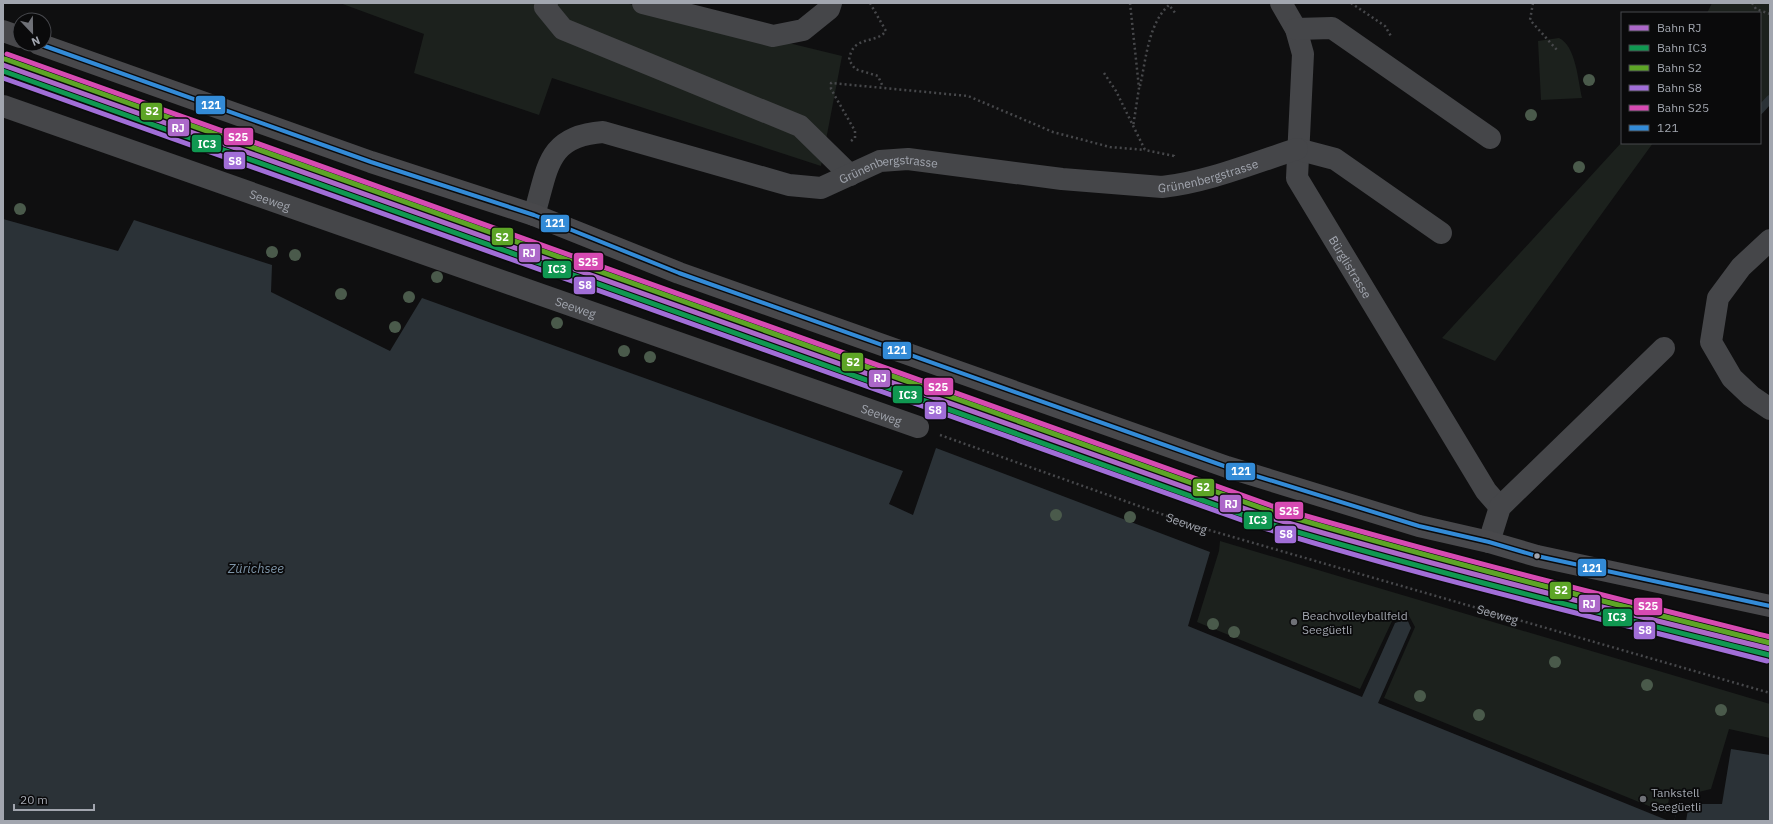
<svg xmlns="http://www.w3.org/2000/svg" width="1773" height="824" font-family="'IBM Plex Sans',sans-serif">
	<rect width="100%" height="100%" fill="#0f0f10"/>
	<path fill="#1c211d" d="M340 3H625L842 56 821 166 552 78 539 115 414 73 424 34Z
		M1712 3H1770V99L1760 110V13H1707Z
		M1559 38C1576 46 1578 81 1582 98L1541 100 1538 41Z
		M1622 142 1653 143 1495 361 1442 338Z
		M1220 541 1770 704V738L1729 729 1711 789 1669 799 1666 813 1384 698 1415 627 1408 614 1393 619 1360 689 1197 622 1219 551Z"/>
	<path fill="#2b3237" d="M3 219 118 251 134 220 272 265 271 292 390 351 422 298 903 471 889 504 913 515 936 448 1210 552 1188 626 1362 697 1395 623 1407 619 1411 628 1378 703 1669 821H3Z
		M1731 749 1770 755V821H1674L1679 804H1722Z"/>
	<path fill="#0f0f10" d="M1679 804H1689L1686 821H1674Z"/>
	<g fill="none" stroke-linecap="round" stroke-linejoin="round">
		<path stroke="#2b3237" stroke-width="8" d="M1760 110 1770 99"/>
		<g stroke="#47484b" stroke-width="2.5" stroke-dasharray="2 3" stroke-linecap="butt">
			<path d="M870 3 886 31C875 45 853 34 849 60L855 69 878 76 883 87"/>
			<path d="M1130 3 1139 88 1133 127"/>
			<path d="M1351 3 1385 26 1392 38"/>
			<path d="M1533 3 1530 20 1557 50"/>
			<path d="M1752 3 1756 9 1770 14"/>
			<path d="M1104 73 1116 91 1145 150 1174 156V159"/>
			<path d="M1140 86C1146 60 1148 24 1169 5L1176 14"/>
			<path d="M851 141 855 138V131L831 89V83L968 96 1053 132 1110 147 1145 150"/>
			<path id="s1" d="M940 435 1195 526 1770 693"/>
		</g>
		<g stroke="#454649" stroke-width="22">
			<path d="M547 3 545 7 563 29 800 126 850 175"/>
			<path d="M643 3 773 36 803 30 829 9 831 3"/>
			<path id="s2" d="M1281 3 1296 29 1303 54 1297 178 1486 491 1500 507"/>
			<path d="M1296 29 1332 28 1490 138"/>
			<path id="s3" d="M3 106 918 427"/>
			<path d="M1297 149 1335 159 1441 233"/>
			<path id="s4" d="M534 215C548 169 546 136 603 132L789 185 821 188 880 161 908 159 1062 179 1162 187C1208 182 1253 163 1297 149"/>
			<path d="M1770 240 1741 267 1718 298 1711 342 1732 378 1751 396 1770 409"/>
			<path d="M1489 542 1500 507 1664 348"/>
		</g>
		<path stroke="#48484b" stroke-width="22" d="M3 31 20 37
			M39 44 371 162 534 215 679 273 1227 467 1419 526 1489 542 1537 556 1770 606"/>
		<defs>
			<path id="bus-1" d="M39 44 371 162 534 215 679 273 1227 467 1419 526 1489 542 1537 556 1770 606"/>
		</defs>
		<use href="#bus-1" stroke="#0a0a0b" stroke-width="7"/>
		<use href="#bus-1" stroke="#338bd7" stroke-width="4"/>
		<defs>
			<path id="rail-1" d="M3 65 1268 517C1434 566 1602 607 1770 649"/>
			<path id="rail-2" d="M3 71 1266 523C1432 572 1601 613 1769 655"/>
			<path id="rail-3" d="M5 59 1270 511C1435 560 1603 601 1770 643"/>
			<path id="rail-4" d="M3 78 1264 528C1430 579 1599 618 1767 661"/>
			<path id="rail-5" d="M7 54 1272 506C1436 554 1603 595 1770 637"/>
		</defs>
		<use href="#rail-1" stroke="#0a0a0b" stroke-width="8"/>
		<use href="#rail-2" stroke="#0a0a0b" stroke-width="8"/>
		<use href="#rail-3" stroke="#0a0a0b" stroke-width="8"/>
		<use href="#rail-4" stroke="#0a0a0b" stroke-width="8"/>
		<use href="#rail-5" stroke="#0a0a0b" stroke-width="8"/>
		<use href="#rail-1" stroke="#ac68c9" stroke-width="5"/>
		<use href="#rail-2" stroke="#109851" stroke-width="5"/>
		<use href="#rail-3" stroke="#5da526" stroke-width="5"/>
		<use href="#rail-4" stroke="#a16ed7" stroke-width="5"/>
		<use href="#rail-5" stroke="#d64ab2" stroke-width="5"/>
	</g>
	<g fill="#4a5a4b">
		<circle cx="1589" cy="80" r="6"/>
		<circle cx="1531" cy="115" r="6"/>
		<circle cx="1579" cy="167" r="6"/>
		<circle cx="20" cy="209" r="6"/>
		<circle cx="272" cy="252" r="6"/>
		<circle cx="295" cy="255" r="6"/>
		<circle cx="437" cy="277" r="6"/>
		<circle cx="341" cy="294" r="6"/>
		<circle cx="409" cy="297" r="6"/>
		<circle cx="557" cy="323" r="6"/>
		<circle cx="395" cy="327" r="6"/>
		<circle cx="624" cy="351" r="6"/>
		<circle cx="650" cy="357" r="6"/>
		<circle cx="1056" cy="515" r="6"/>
		<circle cx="1130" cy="517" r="6"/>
		<circle cx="1213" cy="624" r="6"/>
		<circle cx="1234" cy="632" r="6"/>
		<circle cx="1555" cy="662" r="6"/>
		<circle cx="1647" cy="685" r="6"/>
		<circle cx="1420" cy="696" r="6"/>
		<circle cx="1721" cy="710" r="6"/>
		<circle cx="1479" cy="715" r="6"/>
	</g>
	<circle fill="#a2a6af" stroke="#0a0a0b" stroke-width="1.5" cx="1537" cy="556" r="3.5"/>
	<g fill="#6f7177" stroke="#0a0a0b" stroke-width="1.5">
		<circle cx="1294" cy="622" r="4"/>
		<circle cx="1643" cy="799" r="4"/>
	</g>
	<g text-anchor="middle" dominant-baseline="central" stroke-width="3.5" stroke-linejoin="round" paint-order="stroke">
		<g font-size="12" fill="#a2a6af" stroke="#0a0a0b">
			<text stroke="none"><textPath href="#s4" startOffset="417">Grünenbergstrasse</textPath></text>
			<text stroke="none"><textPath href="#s4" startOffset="741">Grünenbergstrasse</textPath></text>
			<text stroke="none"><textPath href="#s3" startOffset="283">Seeweg</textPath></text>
			<text stroke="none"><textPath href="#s2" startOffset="284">Bürglistrasse</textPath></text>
			<text stroke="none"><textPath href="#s3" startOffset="607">Seeweg</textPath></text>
			<text stroke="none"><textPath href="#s3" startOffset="931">Seeweg</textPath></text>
			<text stroke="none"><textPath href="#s1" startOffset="262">Seeweg</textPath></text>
			<text stroke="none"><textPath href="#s1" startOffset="586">Seeweg</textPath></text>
		</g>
		<g font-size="12" fill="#a2a6af" stroke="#0a0a0b" text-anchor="start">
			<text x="1302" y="615">Beachvolleyballfeld<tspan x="1302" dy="14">Seegüetli</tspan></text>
			<text x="1651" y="792">Tankstell<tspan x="1651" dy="14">Seegüetli</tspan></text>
		</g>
		<g font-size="13" font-style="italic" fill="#7d94a7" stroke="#0a0a0b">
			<text x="256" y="568">Zürichsee</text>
		</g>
	</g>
	<g stroke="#0a0a0b" stroke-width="1.5">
		<rect x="195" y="95" width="31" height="20" rx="4" fill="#338bd7"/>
		<rect x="140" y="102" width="23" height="19" rx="4" fill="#5da526"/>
		<rect x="167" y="118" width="23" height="19" rx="4" fill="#ac68c9"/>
		<rect x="223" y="127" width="31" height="19" rx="4" fill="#d64ab2"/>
		<rect x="191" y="134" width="31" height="19" rx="4" fill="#109851"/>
		<rect x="223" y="151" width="23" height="19" rx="4" fill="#a16ed7"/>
		<rect x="540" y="214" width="30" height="19" rx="4" fill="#338bd7"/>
		<rect x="491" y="227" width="23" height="19" rx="4" fill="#5da526"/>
		<rect x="518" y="243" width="23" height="20" rx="4" fill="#ac68c9"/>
		<rect x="573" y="252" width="31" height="19" rx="4" fill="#d64ab2"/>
		<rect x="542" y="260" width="30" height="19" rx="4" fill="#109851"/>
		<rect x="573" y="276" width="23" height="19" rx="4" fill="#a16ed7"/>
		<rect x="882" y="341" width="30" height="19" rx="4" fill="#338bd7"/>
		<rect x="841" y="352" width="23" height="20" rx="4" fill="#5da526"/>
		<rect x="868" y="369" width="23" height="19" rx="4" fill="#ac68c9"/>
		<rect x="923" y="377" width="31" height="19" rx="4" fill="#d64ab2"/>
		<rect x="892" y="385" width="31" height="19" rx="4" fill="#109851"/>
		<rect x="924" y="401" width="23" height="19" rx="4" fill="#a16ed7"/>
		<rect x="1225" y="462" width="31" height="19" rx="4" fill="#338bd7"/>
		<rect x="1192" y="478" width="23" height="19" rx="4" fill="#5da526"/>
		<rect x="1219" y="494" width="23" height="19" rx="4" fill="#ac68c9"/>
		<rect x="1274" y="501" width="30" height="19" rx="4" fill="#d64ab2"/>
		<rect x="1243" y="511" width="30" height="19" rx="4" fill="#109851"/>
		<rect x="1274" y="525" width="23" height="19" rx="4" fill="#a16ed7"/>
		<rect x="1577" y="558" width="30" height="19" rx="4" fill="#338bd7"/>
		<rect x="1549" y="581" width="23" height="19" rx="4" fill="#5da526"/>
		<rect x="1578" y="594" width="23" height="19" rx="4" fill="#ac68c9"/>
		<rect x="1633" y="597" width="30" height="19" rx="4" fill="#d64ab2"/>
		<rect x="1602" y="608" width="31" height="19" rx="4" fill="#109851"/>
		<rect x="1633" y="621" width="23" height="19" rx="4" fill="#a16ed7"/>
	</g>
	<g font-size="11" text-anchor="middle" font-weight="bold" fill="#fff">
		<text x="211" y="109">121</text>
		<text x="152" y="115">S2</text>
		<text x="178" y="132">RJ</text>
		<text x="238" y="141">S25</text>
		<text x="207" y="148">IC3</text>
		<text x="235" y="165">S8</text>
		<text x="555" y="227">121</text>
		<text x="502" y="241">S2</text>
		<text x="529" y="257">RJ</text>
		<text x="588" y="266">S25</text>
		<text x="557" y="273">IC3</text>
		<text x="585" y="289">S8</text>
		<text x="897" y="354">121</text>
		<text x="853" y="366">S2</text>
		<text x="880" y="382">RJ</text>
		<text x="938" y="391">S25</text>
		<text x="908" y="399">IC3</text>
		<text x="935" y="414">S8</text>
		<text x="1241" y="475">121</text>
		<text x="1203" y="491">S2</text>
		<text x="1231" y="508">RJ</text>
		<text x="1289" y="515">S25</text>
		<text x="1258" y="524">IC3</text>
		<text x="1286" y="538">S8</text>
		<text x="1592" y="572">121</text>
		<text x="1561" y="594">S2</text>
		<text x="1589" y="608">RJ</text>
		<text x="1648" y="610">S25</text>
		<text x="1617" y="621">IC3</text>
		<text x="1645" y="634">S8</text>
	</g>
	<rect width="1773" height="824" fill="none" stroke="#a2a6af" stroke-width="8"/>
	<rect x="1621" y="12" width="140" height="132" fill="#0a0a0b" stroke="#47484d"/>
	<rect x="1629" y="25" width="20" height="6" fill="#ac68c9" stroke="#47484d"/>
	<text x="1657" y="32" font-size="12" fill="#a2a6af">Bahn RJ</text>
	<rect x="1629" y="45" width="20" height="6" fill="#109851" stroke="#47484d"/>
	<text x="1657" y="52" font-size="12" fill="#a2a6af">Bahn IC3</text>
	<rect x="1629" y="65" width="20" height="6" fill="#5da526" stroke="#47484d"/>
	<text x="1657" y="72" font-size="12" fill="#a2a6af">Bahn S2</text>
	<rect x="1629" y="85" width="20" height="6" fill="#a16ed7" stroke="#47484d"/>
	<text x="1657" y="92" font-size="12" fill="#a2a6af">Bahn S8</text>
	<rect x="1629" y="105" width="20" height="6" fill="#d64ab2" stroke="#47484d"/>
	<text x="1657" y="112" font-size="12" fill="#a2a6af">Bahn S25</text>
	<rect x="1629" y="125" width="20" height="6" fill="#338bd7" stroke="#47484d"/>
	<text x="1657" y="132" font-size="12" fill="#a2a6af">121</text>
	<g transform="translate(32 32) rotate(158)"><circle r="19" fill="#0a0a0b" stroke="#47484d"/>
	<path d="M0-3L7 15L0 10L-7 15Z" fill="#6f7177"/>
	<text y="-6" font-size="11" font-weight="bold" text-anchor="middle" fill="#a2a6af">N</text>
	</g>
	<path d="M14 804v6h80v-6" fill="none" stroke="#a2a6af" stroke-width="2"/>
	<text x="20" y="804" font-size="12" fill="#a2a6af" stroke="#0a0a0b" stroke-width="3" paint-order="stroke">20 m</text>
</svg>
